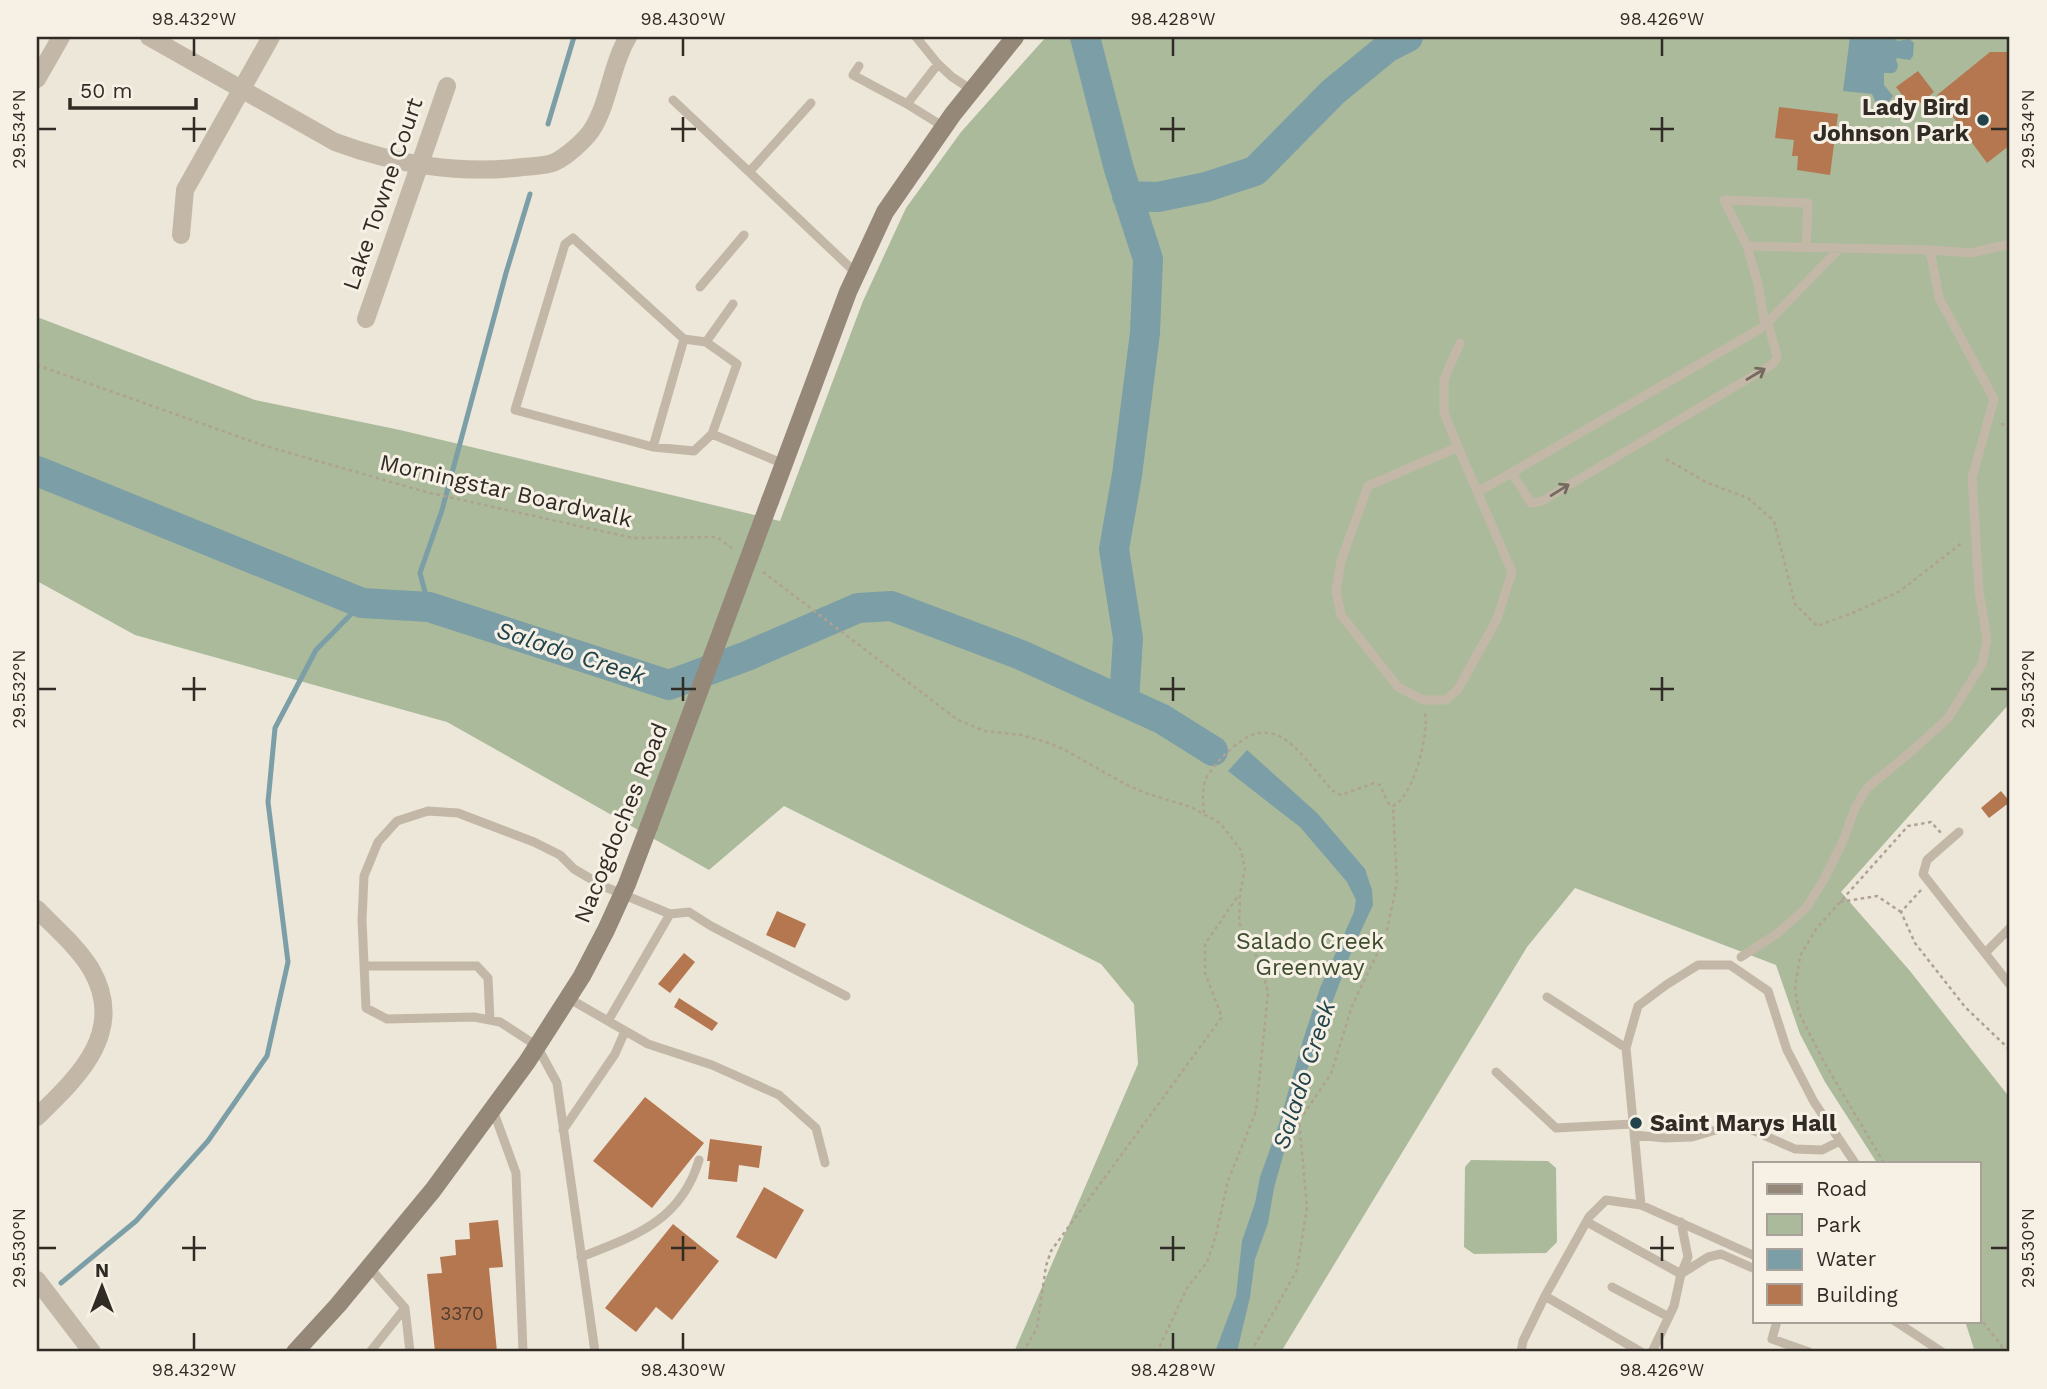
<svg xmlns="http://www.w3.org/2000/svg" width="2047" height="1389" font-family="'Work Sans',sans-serif">
	<rect width="100%" height="100%" fill="#ede7d9"/>
	<path fill="#abba9b" d="M1046 37H2010V703L1841 892 1910 971 2010 1098V1352H1975L1965 1321H1979V1163H1877L1825 1082 1800 1034 1776 965 1575 888 1527 947 1281 1352H1014L1138 1064 1134 1004 1101 964 784 806 709 870 447 722 135 635 37 581V317L255 400 400 430 780 521 863 301 906 208 961 132Z
		M1471 1160 1548 1161 1556 1168 1557 1242 1546 1253 1474 1254 1464 1247 1465 1167Z"/>
	<path fill="#7c9ea6" d="M1850 37H1891L1898 41 1909 39 1914 43 1913 56 1910 60 1897 58 1896 60 1898 65C1897 75 1891 73 1884 73V85L1893 96 1887 104 1877 105 1872 94 1843 91Z
		M1247 750 1317 813 1365 869 1372 890 1373 905 1352 950 1307 1070 1274 1188 1268 1223 1255 1259 1250 1297 1237 1352H1215L1236 1296 1242 1241 1255 1203 1260 1177 1279 1124 1303 1040 1320 988 1354 912 1356 900 1347 882 1300 827 1228 771Z"/>
	<g fill="none" stroke-linecap="round" stroke-linejoin="round">
		<path stroke="#7c9ea6" stroke-width="5" d="M548 124 574 37
			M429 607 420 573 442 510 506 273 530 194
			M61 1283 136 1221 208 1141 267 1056 288 962 268 802 275 728 316 650 362 603"/>
		<path stroke="#7c9ea6" stroke-width="30" d="M1085 37 1119 169 1148 259 1145 333 1127 475 1114 549 1128 638 1124 702
			M1127 196 1158 197 1206 187 1255 171 1333 92 1388 47 1408 37
			M37 471 362 603 429 607 669 685 747 656 858 608 891 606 1021 655 1162 719 1213 751"/>
	</g>
	<path fill="#b5774f" d="M1990 52H2010V145L1987 163 1937 95Z
		M1918 71 1934 92 1913 109 1896 87Z
		M1779 107 1838 114 1830 175 1797 170 1798 156H1792L1794 140 1775 138Z
		M2001 791 2010 802 1989 818 1981 808Z
		M777 911 806 924 795 948 766 935Z
		M684 953 695 962 670 993 658 984Z
		M679 998 718 1023 712 1031 674 1007Z
		M645 1097 704 1143 652 1208 593 1161Z
		M710 1139 762 1146 759 1168 739 1165 737 1182 708 1179 710 1161H707Z
		M764 1187 804 1210 776 1259 736 1237Z
		M498 1220 503 1267 489 1268 497 1352H435L427 1274 442 1273 440 1257 456 1255 455 1240 470 1239 469 1223Z
		M673 1224 719 1261 672 1320 656 1307 636 1332 605 1308Z"/>
	<g fill="none" stroke-linecap="round" stroke-linejoin="round">
		<path stroke="#afa291" stroke-width="2.5" stroke-dasharray="3.5 3.5" stroke-linecap="butt" d="M37 365 262 445 426 492 633 538 717 537 733 549
			M2001 425 2010 421
			M1666 459 1708 483 1748 498 1774 521 1795 604 1817 626 1855 612 1900 591 1963 542
			M763 572 958 720 985 731 1021 735 1046 742 1065 750 1125 784 1145 793 1191 807 1220 823 1241 850 1245 869 1240 894 1239 923 1262 967 1268 993 1256 1111 1228 1181 1216 1235 1207 1262 1187 1288 1157 1352
			M1204 813C1203 803 1202 792 1205 781 1211 766 1239 738 1255 734 1263 731 1273 733 1281 737 1298 746 1319 776 1333 791L1341 795 1374 783 1380 785 1388 803 1393 806C1414 796 1429 734 1425 712
			M1921 890 1901 912 1915 943 1965 1007 2010 1050
			M1840 902 1877 896 1901 912
			M1884 1163 1824 1062 1799 1013 1795 989 1800 956 1816 929 1908 826 1931 822 1941 833
			M1979 1317 2001 1345 2004 1352
			M1023 1352 1037 1328 1046 1266 1051 1251 1222 1017 1205 973V944L1238 896
			M1251 1352 1297 1270 1307 1207 1299 1121 1331 1074 1352 1006 1386 935 1397 883 1393 806"/>
		<path stroke="#c3b8a7" stroke-width="9" d="M916 37 938 64 952 77 972 90
			M938 64 907 104 944 127
			M859 66 853 75 907 104
			M673 100 857 274
			M750 171 811 103
			M1747 246 1930 250 1971 253 2010 244
			M700 287 744 235
			M733 304 706 342 737 364 712 434 784 464
			M1765 325 1840 248
			M706 342 684 339 573 238 565 244 515 410 653 447 694 451 712 434
			M653 447 684 339
			M1458 447 1512 572 1497 619 1458 689 1446 700H1423L1398 687 1341 615 1336 591 1341 561 1368 486 1458 447 1444 413V379L1460 343
			M1512 473 1531 503 1542 501 1773 364 1777 357 1768 322
			M1478 492 1765 326 1758 284 1747 246 1724 200 1808 203 1806 247
			M1959 832 1927 860 1923 874 2010 985
			M670 914 689 912 711 926 846 996
			M1985 953 2010 928
			M1741 957 1778 933 1806 908 1823 881 1843 841 1855 808 1867 788 1913 750 1948 718 1982 664 1987 639 1979 591 1972 478 1994 399 1939 298 1930 250
			M365 966H477L488 978 490 1020
			M1547 997 1626 1048
			M568 998 648 1044 712 1065 779 1095 816 1128 825 1163
			M1496 1072 1556 1128 1633 1124
			M493 1110 516 1173 523 1352
			M563 1130 615 1054 625 1031
			M1634 1135 1665 1138 1692 1137 1726 1127 1743 1126 1795 1149 1822 1150 1840 1141
			M1641 1205 1626 1048 1638 1006 1666 985 1698 965H1730L1768 991 1787 1050 1814 1102 1855 1163
			M1587 1222 1681 1274
			M581 1257C635 1236 681 1221 699 1160
			M369 1267 405 1308 410 1352
			M1681 1274 1708 1257 1721 1254 1755 1269
			M1612 1287 1669 1317
			M1545 1296 1641 1352
			M1777 1321 1772 1339 1809 1352
			M1895 1321 1942 1352
			M370 1352 405 1308
			M595 1352 557 1083 537 1046 500 1022 474 1017 387 1019 366 1008 362 920 364 876 378 842 397 821 428 811 458 813 534 842 560 855 574 869 603 886 670 914 608 1021
			M1521 1352 1523 1341 1545 1296 1589 1217 1606 1200 1641 1205 1755 1256
			M1652 1352 1674 1306 1681 1274 1688 1257 1681 1222"/>
		<path stroke="#c3b8a7" stroke-width="18" d="M149 37 335 142C394 164 460 175 523 167 533 166 546 166 555 162 567 156 583 142 591 131 609 104 611 65 628 37
			M37 79 61 37
			M181 235 185 190 271 37
			M366 319 447 86
			M37 909C55 928 77 946 91 969 127 1031 79 1076 37 1117
			M37 1280 92 1352"/>
		<path stroke="#968879" stroke-width="18" d="M770 501 848 292 885 212 953 114 1015 37
			M295 1352 338 1305 433 1190 527 1062 582 976 606 930 627 884 649 826"/>
		<path stroke="#968879" stroke-width="18" d="M649 826 770 501"/>
	</g>
	<defs><path id="oneway-shaft" d="M-6 0H5M1.5-3L5.5 0L1.5 3" fill="none" stroke-width="1.6" stroke-linecap="round" stroke-linejoin="round" transform="scale(1.75)"/></defs>
	<g stroke="#736a60">
		<use href="#oneway-shaft" transform="translate(1756 374) rotate(-31)"/>
		<use href="#oneway-shaft" transform="translate(1560 490) rotate(-32)"/>
	</g>
	<path fill="none" stroke="#312b26" stroke-width="2.5" d="M194 38V56M683 38V56M1173 38V56M1662 38V56M194 117V142M683 117V142M1173 117V142M1662 117V142M38 129H56M182 129H206M671 129H696M1160 129H1185M1650 129H1674M1991 129H2008M194 677V701M683 677V701M1173 677V701M1662 677V701M38 689H56M182 689H206M671 689H696M1160 689H1185M1650 689H1674M1991 689H2008M194 1236V1261M683 1236V1261M1173 1236V1261M1662 1236V1261M38 1248H56M182 1248H206M671 1248H696M1160 1248H1185M1650 1248H1674M1991 1248H2008M194 1333V1350M683 1333V1350M1173 1333V1350M1662 1333V1350"/>
	<g fill="#22434c" stroke="#f6f0e5" stroke-width="2.5">
		<circle cx="1983" cy="120" r="7"/>
		<circle cx="1636" cy="1123" r="7"/>
	</g>
	<g text-anchor="middle" dominant-baseline="central" stroke-width="6" stroke-linejoin="round" paint-order="stroke">
		<g font-size="19" fill="#523e30">
			<text x="462" y="1313">3370</text>
		</g>
		<g font-size="23" font-weight="bold" fill="#312b26" stroke="#f6f0e5" text-anchor="end">
			<text x="1969" y="107">Lady Bird<tspan x="1969" dy="26">Johnson Park</tspan></text>
			<text x="1650" y="1123" text-anchor="start">Saint Marys Hall</text>
		</g>
		<g font-size="23" fill="#312b26" stroke="#f6f0e5">
			<text transform="translate(383 194) rotate(-71)">Lake Towne Court</text>
			<text transform="translate(506 491) rotate(13)">Morningstar Boardwalk</text>
			<text transform="translate(621 823) rotate(-68)">Nacogdoches Road</text>
		</g>
		<g font-size="23" fill="#3c4c2d" stroke="#f6f0e5">
			<text x="1310" y="941">Salado Creek<tspan x="1310" dy="26">Greenway</tspan></text>
		</g>
		<g font-size="24" font-style="italic" fill="#22434c" stroke="#f6f0e5">
			<text transform="translate(571 653) rotate(18)">Salado Creek</text>
			<text transform="translate(1304 1075) rotate(-72)">Salado Creek</text>
		</g>
	</g>
	<rect width="2047" height="1389" fill="none" stroke="#f6f0e5" stroke-width="77"/>
	<rect x="1753" y="1162" width="228" height="161" fill="#f6f0e5" stroke="#a7a199" stroke-width="2"/>
	<rect x="1767" y="1184" width="35" height="10" fill="#968879" stroke="#a7a199" stroke-width="2"/>
	<text x="1816" y="1196" font-size="21" fill="#312b26">Road</text>
	<rect x="1767" y="1214" width="35" height="21" fill="#abba9b" stroke="#a7a199" stroke-width="2"/>
	<text x="1816" y="1232" font-size="21" fill="#312b26">Park</text>
	<rect x="1767" y="1249" width="35" height="21" fill="#7c9ea6" stroke="#a7a199" stroke-width="2"/>
	<text x="1816" y="1266" font-size="21" fill="#312b26">Water</text>
	<rect x="1767" y="1284" width="35" height="21" fill="#b5774f" stroke="#a7a199" stroke-width="2"/>
	<text x="1816" y="1302" font-size="21" fill="#312b26">Building</text>
	<g transform="translate(102 1287)" stroke="#f6f0e5" stroke-width="5" paint-order="stroke">
	<path d="M0-5L12 26L0 18L-12 26Z" fill="#312b26"/>
	<text y="-10" font-size="19" font-weight="bold" text-anchor="middle" fill="#312b26">N</text>
	</g>
	<path d="M70 98v10h126v-10" fill="none" stroke="#312b26" stroke-width="3.5"/>
	<text x="80" y="98" font-size="21" fill="#312b26" stroke="#f6f0e5" stroke-width="5" paint-order="stroke">50 m</text>
	<rect x="38" y="38" width="1970" height="1312" fill="none" stroke="#312b26" stroke-width="2.5"/>
	<g font-size="18" text-anchor="middle" fill="#312b26">
		<text x="194" y="25">98.432°W</text>
		<text x="683" y="25">98.430°W</text>
		<text x="1173" y="25">98.428°W</text>
		<text x="1662" y="25">98.426°W</text>
		<text transform="translate(19 129) rotate(-90)" y="6">29.534°N</text>
		<text transform="translate(2028 129) rotate(-90)" y="6">29.534°N</text>
		<text transform="translate(19 689) rotate(-90)" y="6">29.532°N</text>
		<text transform="translate(2028 689) rotate(-90)" y="6">29.532°N</text>
		<text transform="translate(19 1248) rotate(-90)" y="6">29.530°N</text>
		<text transform="translate(2028 1248) rotate(-90)" y="6">29.530°N</text>
		<text x="194" y="1376">98.432°W</text>
		<text x="683" y="1376">98.430°W</text>
		<text x="1173" y="1376">98.428°W</text>
		<text x="1662" y="1376">98.426°W</text>
	</g>
</svg>
